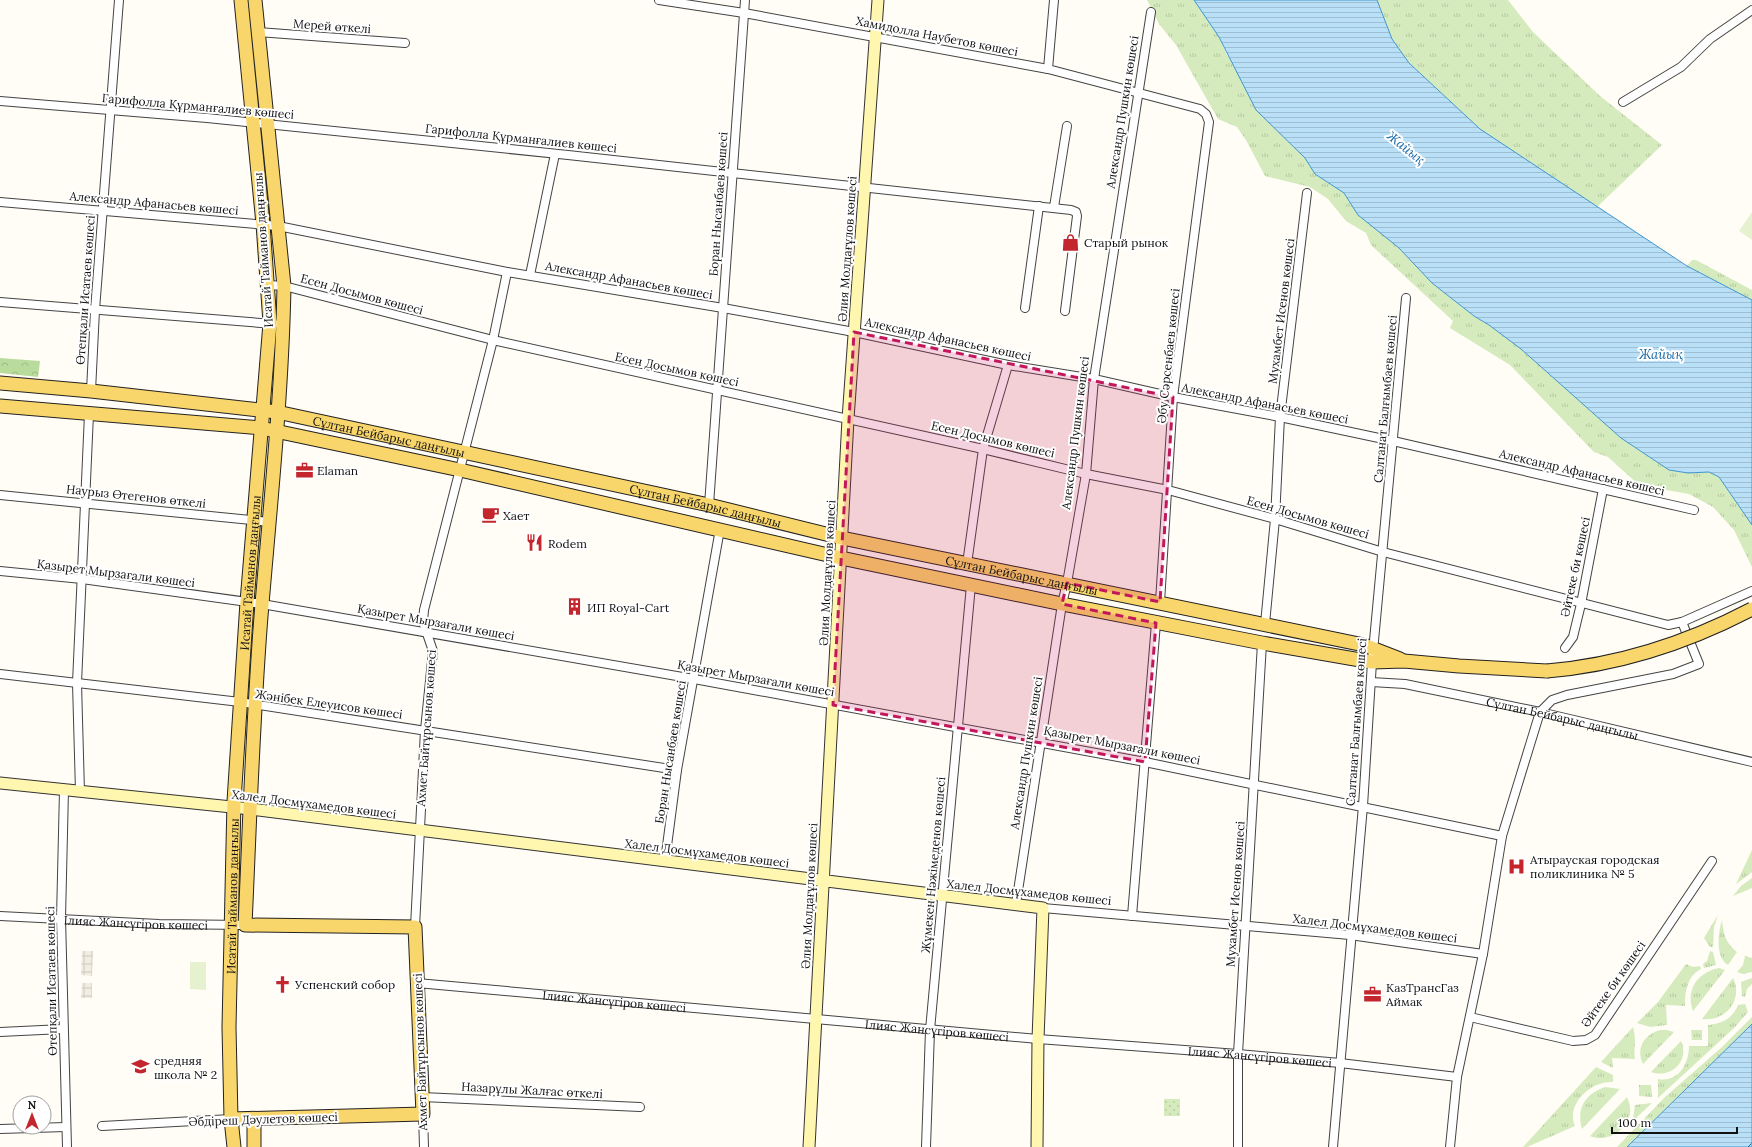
<svg xmlns="http://www.w3.org/2000/svg" width="1752" height="1147" font-family="Lora,serif">
	<defs>
		<pattern id="grass-tufts" width="24" height="20" patternUnits="userSpaceOnUse"><rect width="24" height="20" fill="#d5ebbd"/><path d="M3 7l-1-3M5 7V3M7 7l1-3M15 17l-1-3M17 17v-4M19 17l1-3" fill="none" stroke="#b6c8a1"/></pattern>
		<pattern id="forest-crowns" width="20" height="18" patternUnits="userSpaceOnUse"><rect width="20" height="18" fill="#b9dc9c"/><path d="M2 6a3 3 0 1 1 6 0M12 15a3 3 0 1 1 6 0" fill="none" stroke="#9ebc85"/></pattern>
		<pattern id="park-dots" width="8" height="8" patternUnits="userSpaceOnUse"><rect width="8" height="8" fill="#d5ebbd"/><path d="M2 2h.1M6 6h.1" fill="none" stroke="#b6c8a1" stroke-width="1.8" stroke-linecap="round"/></pattern>
		<pattern id="plaza-grid" width="8" height="8" patternUnits="userSpaceOnUse"><rect width="8" height="8" fill="#f1ede2"/><path d="M0 4h8M4 0v8" fill="none" stroke="#cecac1"/></pattern>
		<pattern id="water-rules" width="6" height="5" patternUnits="userSpaceOnUse"><rect width="6" height="5" fill="#b9e0f7"/><path d="M0 2.5h6" fill="none" stroke="#9ebfd3"/></pattern>
	</defs>
	<rect width="100%" height="100%" fill="#fffdf5"/>
	<path fill="url(#grass-tufts)" d="M1147 0H1194L1219 37 1227 55 1291 143 1305 158 1315 174 1344 193 1358 215 1399 248 1432 283 1474 316 1489 325 1521 349 1621 438 1643 453 1669 470 1688 473 1709 472 1719 477 1752 525V567L1734 530 1713 507 1689 494 1639 485 1608 457 1594 452 1510 365 1450 328 1453 321 1371 245 1366 233 1346 221 1328 199 1310 187 1265 176 1246 140 1237 127 1218 119 1176 45 1159 24Z
		M1377 0H1508L1533 32 1600 96 1662 145 1597 207 1480 129 1409 63 1392 39Z
		M1692 260H1696L1752 290V300L1687 266Z
		M1752 850V872L1736 884Z
		M1752 878V888L1733 896 1741 886Z
		M1718 915 1714 927 1713 947H1710L1704 938Z
		M1722 920C1723 933 1726 944 1737 952L1728 965C1715 957 1718 933 1722 920Z
		M1710 951 1713 952 1716 965 1704 968 1703 964 1707 961Z
		M1745 956 1752 958V972L1743 974 1737 972 1743 965Z
		M1686 964 1693 967 1700 966 1701 969C1687 976 1685 992 1685 1006L1666 1005 1667 1025 1650 1027 1637 1023 1658 1002Z
		M1719 968 1725 970 1693 1011C1685 990 1698 972 1719 968Z
		M1733 978C1744 1000 1725 1022 1702 1019Z
		M1752 978V984L1747 989 1745 997 1742 996 1741 982Z
		M1745 1004 1748 1012 1734 1028 1658 1098V1079C1678 1083 1689 1064 1689 1046H1708V1025C1722 1024 1733 1018 1738 1005Z
		M1752 1017V1024L1627 1147H1617L1665 1097 1722 1047Z
		M1633 1027C1637 1042 1633 1046 1635 1059L1612 1058 1613 1068 1601 1062Z
		M1660 1030H1667L1674 1032 1643 1064C1635 1048 1645 1034 1660 1030Z
		M1691 1030H1702V1040H1692Z
		M1681 1041C1690 1061 1671 1079 1651 1072Z
		M1596 1067 1613 1075V1082C1592 1080 1565 1104 1575 1126L1527 1147H1523Z
		M1639 1085H1651L1652 1097 1639 1096Z
		M1605 1087 1620 1089 1582 1129C1576 1108 1585 1094 1605 1087Z
		M1627 1097C1629 1102 1631 1108 1630 1113 1627 1131 1606 1143 1590 1136Z
		M1652 1103 1635 1119H1633L1635 1105Z"/>
	<path fill="url(#forest-crowns)" d="M0 358 40 361 38 377 0 373Z"/>
	<path fill="url(#park-dots)" d="M1164 1099H1180V1116H1164Z"/>
	<path fill="#e6f2cf" d="M1752 212V240L1739 231Z
		M190 962H206V990L190 989Z"/>
	<path fill="url(#plaza-grid)" d="M82 951H93L92 976 81 975Z
		M82 983H92V998H81Z"/>
	<path fill="url(#water-rules)" stroke="#3f96cf" d="M1194 0H1377L1392 39 1409 63 1480 129 1687 266 1752 300V525L1719 477 1709 472 1688 473 1669 470 1621 438 1521 349 1489 325 1474 316 1432 283 1399 248 1358 215 1344 193 1315 174 1305 158 1256 110 1219 37Z
		M1752 1024V1147H1627Z"/>
	<g fill="none" stroke-linecap="round" stroke-linejoin="round">
		<path stroke="#1768a6" stroke-width="1" stroke-dasharray="5 4" stroke-linecap="butt" d="M1748 1147 1752 1143"/>
		<defs>
			<g id="street">
				<path d="M659 0 744 13 1048 69 1200 109 1206 114 1209 122 1173 397 1160 602"/>
				<path d="M258 32 405 43"/>
				<path d="M1048 69 1054 0"/>
				<path d="M0 101 207 118 568 155 1071 210 1076 212 1077 216 1065 311"/>
				<path d="M1623 102 1681 67 1710 39 1752 10"/>
				<path d="M0 202 278 226 507 272 723 308 854 332 1008 365 1094 379 1173 397 1280 417 1393 441 1694 510"/>
				<path d="M1054 207 1067 126"/>
				<path d="M530 275 555 154"/>
				<path d="M268 285 284 286 493 340 983 449 1086 474 1168 490 1275 519 1383 552 1668 625 1682 622 1752 591"/>
				<path d="M0 302 274 324"/>
				<path d="M1025 308 1039 206"/>
				<path d="M91 391 95 310 119 0"/>
				<path d="M0 495 270 522"/>
				<path d="M709 505 745 0"/>
				<path d="M967 564 983 449 1008 365"/>
				<path d="M0 571 82 579 262 604 694 679 1145 762 1502 836"/>
				<path d="M1265 624 1275 519 1280 417 1307 193"/>
				<path d="M1565 648 1573 637 1581 604 1603 489"/>
				<path d="M0 674 240 702 677 770"/>
				<path id="s1" d="M1371 682 1405 684 1540 712 1752 762"/>
				<path d="M64 790 61 918 67 1147"/>
				<path d="M80 792 77 683 89 414"/>
				<path d="M665 861 677 770 720 529"/>
				<path d="M1016 904 1062 604 1067 583 1086 474 1094 379 1151 12"/>
				<path d="M1043 908 1350 935 1483 954"/>
				<path id="s2" d="M0 916 159 924 245 925"/>
				<path d="M1132 916 1156 623"/>
				<path d="M415 927 425 730 433 651 423 622 424 610 493 340 507 272"/>
				<path id="s3" d="M417 983 1038 1039 1238 1054 1340 1063 1457 1077"/>
				<path d="M1470 1017 1573 1041 1586 1040 1595 1035 1712 861"/>
				<path d="M0 1032 63 1029"/>
				<path d="M422 1097 640 1107"/>
				<path d="M423 1114 424 1147"/>
				<path d="M102 1126 231 1119"/>
				<path d="M0 1129 66 1127"/>
				<path d="M926 1147 930 1030 971 585"/>
				<path d="M1238 1147V1054L1262 643"/>
				<path d="M1333 1147 1363 806 1372 662 1406 298"/>
				<path d="M1450 1147 1457 1077 1483 954 1502 836 1540 712 1552 700 1567 695 1673 674 1699 664 1682 622"/>
			</g>
			<path id="secondary" d="M0 783 251 809 1043 908 1038 1039 1037 1147
				M809 1147 848 419 878 0"/>
			<g id="primary">
				<path id="s4" d="M0 383 91 391 277 412 709 505 842 538 1364 645 1400 659"/>
				<path d="M0 406 261 428 460 470 841 558 1062 604 1262 643 1372 662 1404 661 1459 666 1547 671"/>
				<path d="M231 1119 423 1114 415 927 245 925C250 818 253 710 262 604 271 498 282 392 284 286L255 0"/>
				<path d="M254 1120V1147"/>
				<path id="s5" d="M234 1147 231 1119 229 1027 234 801 247 602 270 323 263 224 241 0"/>
			</g>
		</defs>
		<use href="#street" stroke="#444" stroke-width="10"/>
		<use href="#secondary" stroke="#333" stroke-width="13"/>
		<use href="#primary" stroke="#222" stroke-width="15"/>
		<use href="#street" stroke="#fff" stroke-width="8"/>
		<use href="#secondary" stroke="#fff6b0" stroke-width="11"/>
		<use href="#primary" stroke="#f9d66b" stroke-width="13"/>
		<defs>
			<path id="primary-bridge" d="M1547 671C1620 665 1687 643 1752 609"/>
		</defs>
		<use href="#primary-bridge" stroke="#222" stroke-width="15" stroke-linecap="butt"/>
		<use href="#primary-bridge" stroke="#f9d66b" stroke-width="13"/>
	</g>
	<path fill="#c2185b" fill-opacity="0.2" stroke="#c2185b" stroke-width="3" stroke-dasharray="8 5" stroke-linejoin="round" d="M854 332 1173 397 1160 602 1067 583 1062 604 1156 623 1145 762 833 705Z"/>
	<defs>
		<symbol id="shop-bare" viewBox="-9 -9 18 18"><path d="M-5-2.5h2.3a2.7 3.5 0 0 1 5.4 0H5L5.5 6h-11ZM-1.5-2.5h3a1.5 2.3 0 0 0-3 0Z" fill="#c4262e" stroke="#fff" stroke-width="2.5" paint-order="stroke"/></symbol>
		<symbol id="office-bare" viewBox="-9 -9 18 18"><path d="M-6-3h4V-5.5h4V-3h4V5H-6ZM-1-4.5V-3h2v-1.5ZM-6 0V1H6V0Z" fill="#c4262e" stroke="#fff" stroke-width="2.5" paint-order="stroke"/></symbol>
		<symbol id="cafe-bare" viewBox="-9 -9 18 18"><path d="M-5.5-4.5H6V0H3Q3 3.5 0 3.5H-2.5Q-5.5 3.5-5.5 0ZM3-3.2v2h1.7v-2ZM-6 4.5H4V6H-6Z" fill="#c4262e" stroke="#fff" stroke-width="2.5" paint-order="stroke"/></symbol>
		<symbol id="restaurant-bare" viewBox="-9 -9 18 18"><path d="M-5-6h1v4h1v-4h1v4h1v-4h1v5L-1.5 .5V6h-2V.5L-5-1ZM5-6V6H3V1.5H1.5Q1.5-4 5-6Z" fill="#c4262e" stroke="#fff" stroke-width="2.5" paint-order="stroke"/></symbol>
		<symbol id="building-bare" viewBox="-9 -9 18 18"><path d="M-4-6H4V6H1V3H-1V6H-4ZM-2.5-4.3h1.7v1.8h-1.7ZM.8-4.3h1.7v1.8H.8ZM-2.5-1h1.7V.8h-1.7ZM.8-1h1.7V.8H.8Z" fill="#c4262e" stroke="#fff" stroke-width="2.5" paint-order="stroke"/></symbol>
		<symbol id="hospital-bare" viewBox="-9 -9 18 18"><path d="M-5-5h3v3.5h4V-5h3V5h-3V1.5h-4V5h-3Z" fill="#c4262e" stroke="#fff" stroke-width="2.5" paint-order="stroke"/></symbol>
		<symbol id="church-bare" viewBox="-9 -9 18 18"><path d="M-1.2-6h2.4v3.5h3.3v2.4h-3.3V6h-2.4V-.1h-3.3v-2.4h3.3Z" fill="#c4262e" stroke="#fff" stroke-width="2.5" paint-order="stroke"/></symbol>
		<symbol id="school-bare" viewBox="-9 -9 18 18"><path d="M0-5L7-2L0 1L-7-2ZM-4 1L0 2.5L4 1V4Q0 6-4 4Z" fill="#c4262e" stroke="#fff" stroke-width="2.5" paint-order="stroke"/></symbol>
	</defs>
	<g fill-rule="evenodd">
		<use href="#shop-bare" x="1058" y="230" width="25" height="25"/>
		<use href="#office-bare" x="292" y="458" width="25" height="25"/>
		<use href="#cafe-bare" x="478" y="502" width="25" height="25"/>
		<use href="#restaurant-bare" x="522" y="530" width="25" height="25"/>
		<use href="#building-bare" x="562" y="594" width="25" height="25"/>
		<use href="#hospital-bare" x="1504" y="854" width="25" height="25"/>
		<use href="#church-bare" x="270" y="972" width="25" height="25"/>
		<use href="#office-bare" x="1360" y="982" width="25" height="25"/>
		<use href="#school-bare" x="128" y="1054" width="25" height="25"/>
	</g>
	<g text-anchor="middle" dominant-baseline="central" stroke-width="4" stroke-linejoin="round" paint-order="stroke">
		<g font-size="12" fill="#111" stroke="#fff">
			<text transform="translate(332 26) rotate(4)">Мерей өткелі</text>
			<text transform="translate(937 36) rotate(11)">Хамидолла Наубетов көшесі</text>
			<text transform="translate(198 106) rotate(5)">Гарифолла Құрманғалиев көшесі</text>
			<text transform="translate(1122 112) rotate(-81)">Александр Пушкин көшесі</text>
			<text transform="translate(521 138) rotate(6)">Гарифолла Құрманғалиев көшесі</text>
			<text transform="translate(154 203) rotate(5)">Александр Афанасьев көшесі</text>
			<text transform="translate(718 204) rotate(-86)">Боран Нысанбаев көшесі</text>
			<text transform="translate(847 249) rotate(-86)">Әлия Молдағұлов көшесі</text>
			<text transform="translate(263 250) rotate(-94)">Исатай Тайманов даңғылы</text>
			<text transform="translate(629 280) rotate(10)">Александр Афанасьев көшесі</text>
			<text transform="translate(85 290) rotate(-86)">Өтепқали Исатаев көшесі</text>
			<text transform="translate(362 294) rotate(15)">Есен Досымов көшесі</text>
			<text transform="translate(1281 311) rotate(-83)">Мухамбет Исенов көшесі</text>
			<text transform="translate(948 339) rotate(12)">Александр Афанасьев көшесі</text>
			<text transform="translate(1168 356) rotate(-84)">Әбу Сәрсенбаев көшесі</text>
			<text transform="translate(677 369) rotate(12)">Есен Досымов көшесі</text>
			<text transform="translate(1385 399) rotate(-85)">Салтанат Балғымбаев көшесі</text>
			<text transform="translate(1265 403) rotate(11)">Александр Афанасьев көшесі</text>
			<text transform="translate(1075 433) rotate(-83)">Александр Пушкин көшесі</text>
			<text stroke="none"><textPath href="#s4" startOffset="393">Сұлтан Бейбарыс даңғылы</textPath></text>
			<text transform="translate(993 439) rotate(13)">Есен Досымов көшесі</text>
			<text transform="translate(1582 472) rotate(13)">Александр Афанасьев көшесі</text>
			<text transform="translate(136 496) rotate(6)">Наурыз Өтегенов өткелі</text>
			<text stroke="none"><textPath href="#s4" startOffset="717">Сұлтан Бейбарыс даңғылы</textPath></text>
			<text transform="translate(1308 517) rotate(16)">Есен Досымов көшесі</text>
			<text transform="translate(1575 567) rotate(-78)">Әйтеке би көшесі</text>
			<text transform="translate(116 573) rotate(7)">Қазырет Мырзағали көшесі</text>
			<text stroke="none"><textPath href="#s5" startOffset="575">Исатай Тайманов даңғылы</textPath></text>
			<text transform="translate(827 573) rotate(-87)">Әлия Молдағұлов көшесі</text>
			<text stroke="none"><textPath href="#s4" startOffset="1041">Сұлтан Бейбарыс даңғылы</textPath></text>
			<text transform="translate(436 622) rotate(10)">Қазырет Мырзағали көшесі</text>
			<text transform="translate(756 678) rotate(10)">Қазырет Мырзағали көшесі</text>
			<text transform="translate(329 704) rotate(8)">Жәнібек Елеуисов көшесі</text>
			<text stroke="none"><textPath href="#s1" startOffset="195">Сұлтан Бейбарыс даңғылы</textPath></text>
			<text transform="translate(1356 722) rotate(-86)">Салтанат Балғымбаев көшесі</text>
			<text transform="translate(426 728) rotate(-86)">Ахмет Байтұрсынов көшесі</text>
			<text transform="translate(1122 745) rotate(11)">Қазырет Мырзағали көшесі</text>
			<text transform="translate(670 752) rotate(-81)">Боран Нысанбаев көшесі</text>
			<text transform="translate(1026 753) rotate(-81)">Александр Пушкин көшесі</text>
			<text transform="translate(314 804) rotate(7)">Халел Досмұхамедов көшесі</text>
			<text transform="translate(707 853) rotate(7)">Халел Досмұхамедов көшесі</text>
			<text transform="translate(933 865) rotate(-85)">Жұмекен Нәжімеденов көшесі</text>
			<text transform="translate(1029 892) rotate(6)">Халел Досмұхамедов көшесі</text>
			<text transform="translate(1235 894) rotate(-86)">Мухамбет Исенов көшесі</text>
			<text stroke="none"><textPath href="#s5" startOffset="251">Исатай Тайманов даңғылы</textPath></text>
			<text transform="translate(809 896) rotate(-87)">Әлия Молдағұлов көшесі</text>
			<text stroke="none"><textPath href="#s2" startOffset="136">Ілияс Жансүгіров көшесі</textPath></text>
			<text transform="translate(1375 928) rotate(7)">Халел Досмұхамедов көшесі</text>
			<text transform="translate(51 981) rotate(-91)">Өтепқали Исатаев көшесі</text>
			<text transform="translate(1613 984) rotate(-55)">Әйтеке би көшесі</text>
			<text stroke="none"><textPath href="#s3" startOffset="198">Ілияс Жансүгіров көшесі</textPath></text>
			<text stroke="none"><textPath href="#s3" startOffset="522">Ілияс Жансүгіров көшесі</textPath></text>
			<text transform="translate(420 1052) rotate(-92)">Ахмет Байтұрсынов көшесі</text>
			<text stroke="none"><textPath href="#s3" startOffset="846">Ілияс Жансүгіров көшесі</textPath></text>
			<text transform="translate(532 1090) rotate(3)">Назарұлы Жалғас өткелі</text>
			<text transform="translate(263 1119) rotate(-2)">Әбдіреш Дәулетов көшесі</text>
		</g>
		<g font-size="12" fill="#111" stroke="#fff" text-anchor="start">
			<text x="1084" y="242">Старый рынок</text>
			<text x="317" y="470">Elaman</text>
			<text x="503" y="515">Хает</text>
			<text x="548" y="543">Rodem</text>
			<text x="587" y="607">ИП Royal-Cart</text>
			<text x="1530" y="859">Атырауская городская<tspan x="1530" dy="14">поликлиника № 5</tspan></text>
			<text x="295" y="984">Успенский собор</text>
			<text x="1386" y="987">КазТрансГаз<tspan x="1386" dy="14">Аймак</tspan></text>
			<text x="154" y="1060">cредняя<tspan x="154" dy="14">школа № 2</tspan></text>
		</g>
		<g font-size="13" font-style="italic" fill="#1768a6" stroke="#fff">
			<text transform="translate(1406 148) rotate(39)">Жайық</text>
			<text x="1661" y="354">Жайық</text>
		</g>
	</g>
	<g transform="translate(32 1115)"><circle r="19" fill="#ffffff" stroke="#a0a0a0"/>
	<path d="M0-3L7 15L0 10L-7 15Z" fill="#c4262e"/>
	<text y="-6" font-size="11" font-weight="bold" text-anchor="middle" fill="#111111">N</text>
	</g>
	<path d="M1612 1127v6h125v-6" fill="none" stroke="#111111" stroke-width="2"/>
	<text x="1618" y="1127" font-size="12" fill="#111111" stroke="#ffffff" stroke-width="3" paint-order="stroke">100 m</text>
</svg>
